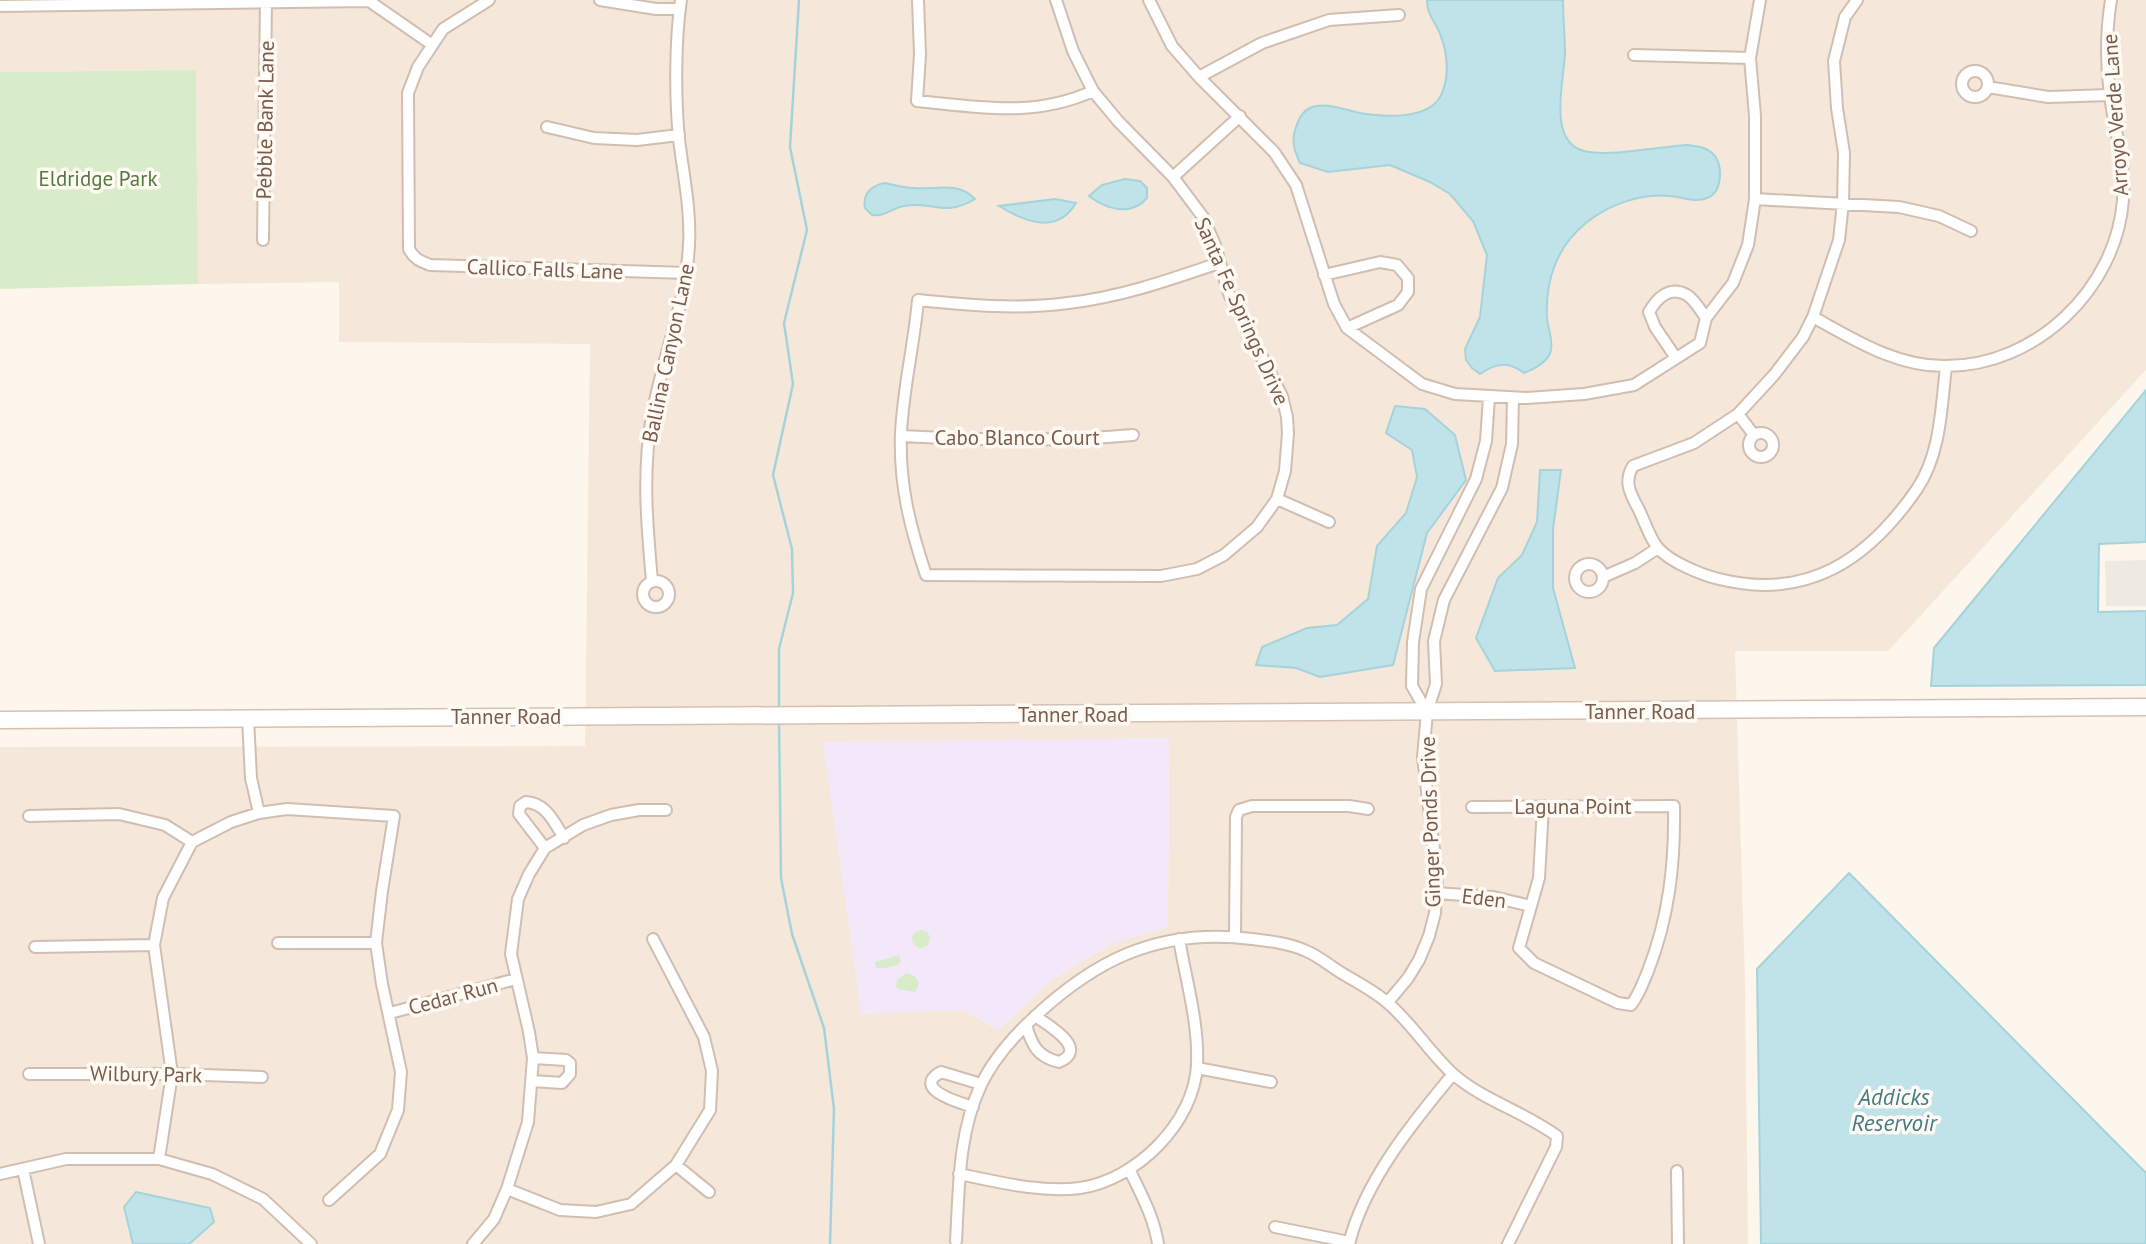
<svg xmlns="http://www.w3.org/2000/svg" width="2146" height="1244" font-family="'PT Sans',sans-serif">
	<rect width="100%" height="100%" fill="#fdf6ec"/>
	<path fill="#f5e8da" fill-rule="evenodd" d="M0 0H2146V370L1888 651H1735L1745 981 1748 1244H0V747L585 746 590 344 339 342V282L198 284 196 70 0 72ZM1169 738 1168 927 1115 942 1054 978 998 1030 963 1010Z"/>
	<path fill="#efe9e4" d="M2146 560V606H2106L2105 561Z"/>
	<path fill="#f3e8fa" d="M1169 738 1168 927 1115 942 1054 978 998 1030 963 1010 861 1014 823 742Z"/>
	<path fill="#d8ecc9" d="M196 70 198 284 0 289V72Z
		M912 939a9 9 0 1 1 18 0a9 9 0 1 1-18 0Z
		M899 955 901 962C894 967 886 969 877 968L875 965V962Z
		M906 973C916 975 923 982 915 992L898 989 896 986 897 980Z"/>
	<path fill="#bfe3e8" stroke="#a5d3da" stroke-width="2" d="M1427 0H1563C1563 18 1565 36 1565 54 1564 80 1547 142 1584 151 1608 157 1659 147 1686 145 1697 146 1708 147 1715 156 1723 168 1722 193 1707 198 1696 203 1681 197 1670 196 1640 193 1608 205 1586 223 1556 247 1545 282 1547 318 1548 328 1553 340 1551 350 1549 362 1534 369 1524 373 1508 361 1496 363 1480 374L1472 368 1466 360 1465 349 1480 317 1487 255 1473 221 1450 194 1430 182 1390 165 1328 172 1300 163C1294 150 1291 141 1296 127 1299 118 1303 110 1312 107 1327 102 1345 110 1360 113 1383 117 1427 120 1440 97 1450 79 1448 53 1440 34 1435 21 1427 15 1427 0Z
		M1125 179 1140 181 1147 188V198C1131 217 1106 209 1089 196L1102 185Z
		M885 183C894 185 904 188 914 188 936 190 958 181 975 199 943 218 933 200 904 206 892 208 885 217 872 215L865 208C862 194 872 185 885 183Z
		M1055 199 1076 203C1057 235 1025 222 999 206Z
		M2146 390V542L2099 544 2098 612 2146 611V685L1931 686 1934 648Z
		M1395 406 1425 409 1455 435 1466 480 1427 533 1393 665 1320 677 1296 668 1256 665 1262 647 1307 628 1337 625 1368 599 1377 546 1406 513 1417 477 1412 450 1386 433Z
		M1540 470H1561L1553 529V588L1575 668 1495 671 1476 638 1498 578 1522 555 1537 522Z
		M1849 873 2146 1173V1244H1761L1757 969Z
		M136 1192 210 1208 214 1222 189 1244H133L124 1207Z"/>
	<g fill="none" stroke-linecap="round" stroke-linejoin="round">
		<path stroke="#a5d3da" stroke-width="2.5" d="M779 710V649L793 593 792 549 773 475 793 384 784 323 807 230 790 147 799 0
			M779 720 781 878 792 934 824 1028 834 1109 830 1244"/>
		<defs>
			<path id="street" d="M489 0 443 29 418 67 408 93 409 249C414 259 420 261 430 265L687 273
				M600 0 656 9H680
				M918 0 920 54 917 101C979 107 1034 118 1093 91
				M1056 0 1073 51 1093 91 1118 121 1173 177 1203 217 1215 245 1229 294 1282 396 1287 417 1288 433 1285 471 1277 499 1257 527 1224 555 1197 569 1161 576 926 575C910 527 899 485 901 433 903 389 914 345 918 300 968 305 1018 310 1068 303 1121 297 1169 280 1219 263
				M1149 0 1172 46 1199 77 1274 152 1296 185 1334 304 1347 328 1422 384 1455 394 1527 398 1584 394 1634 385 1700 343 1706 318 1733 283 1748 245 1755 199V116L1750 58 1760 0
				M1857 0 1845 17 1834 61 1837 108 1844 153 1843 203 1839 240 1813 317 1803 337 1774 375 1738 414 1694 443 1633 466C1623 482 1631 495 1639 510 1645 522 1650 539 1658 548 1670 562 1702 575 1719 579 1807 601 1868 560 1917 489 1941 453 1941 408 1946 367
				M0 6 369 1 431 44
				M1634 55 1750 58
				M1962 84a13 13 0 1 1 26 0a13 13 0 1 1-26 0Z
				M1199 77 1262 43 1329 20 1399 15
				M1988 87 2048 97 2110 95
				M547 127 594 138 637 140 679 135
				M1173 177 1240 116
				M1755 199 1899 207 1939 216 1971 231
				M263 240 266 0
				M1324 275 1380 262 1397 265 1408 278V292L1398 305 1347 328
				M1813 317C1855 340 1897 367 1946 366 2036 366 2116 289 2123 200 2126 164 2114 130 2110 95 2106 64 2106 31 2111 0
				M1676 358 1655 327 1649 312C1657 298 1670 285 1687 295 1694 299 1701 311 1706 318
				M1738 414 1754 435
				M1749 445a12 12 0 1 1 24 0a12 12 0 1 1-24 0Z
				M901 436C979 440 1056 442 1133 435
				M1277 499 1329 522
				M1575 578a14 14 0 1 1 28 0a14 14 0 1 1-28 0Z
				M1603 577 1635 563 1658 548
				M643 594a13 13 0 1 1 26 0a13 13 0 1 1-26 0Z
				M652 581C647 525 642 472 652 416 662 358 686 304 689 245 691 209 683 173 679 139 675 98 675 40 681 0
				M1427 712 1412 686 1413 642 1421 589 1476 479 1486 441 1489 397
				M248 718 251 778 259 813
				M1472 807 1674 806C1675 864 1669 917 1648 971 1643 983 1639 995 1631 1005L1618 1003 1534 963 1519 948 1539 878 1543 806
				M29 816 119 814 165 825 192 842
				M545 848 519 814 520 806 526 802C546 803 554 822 564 838
				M1436 893 1493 897 1531 906
				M1235 937 1236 817 1239 810 1252 806H1349L1368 809
				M278 943H376
				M35 947 154 945
				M1388 1002 1408 978 1419 960 1429 936 1435 913 1437 875 1423 757 1427 712 1436 684 1434 641 1444 600 1502 488 1512 444 1513 398
				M390 1013 516 979
				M1026 1025C1032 1046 1038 1057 1059 1062 1090 1049 1048 1025 1035 1016
				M1197 1068 1271 1082
				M29 1074H172L262 1077
				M532 1081 562 1083 570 1074V1063L566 1060 533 1058
				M973 1107C961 1103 910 1089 941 1072L981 1084
				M159 1159 172 1074 154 945 163 898 192 842 231 822 259 813 287 809 394 816 382 891 376 943 382 984 401 1072 398 1110 380 1154 329 1200
				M676 1165 709 1192
				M23 1169 39 1244
				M1129 1169C1141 1194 1154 1217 1158 1244
				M1677 1171 1678 1244
				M0 1174 66 1159H159L212 1174 263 1199 311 1244
				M959 1174C999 1182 1040 1193 1080 1188 1136 1180 1194 1123 1197 1065 1199 1024 1186 980 1179 939
				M507 1189 560 1210 596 1212 631 1204 676 1165 710 1110 712 1071 704 1037 653 939
				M1275 1227 1349 1242
				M956 1241C959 1190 958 1133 981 1085 991 1064 1008 1043 1025 1026 1091 961 1157 927 1252 939 1269 941 1288 943 1304 950 1317 955 1329 965 1340 972 1356 982 1375 991 1389 1004 1413 1025 1430 1053 1453 1074 1484 1101 1525 1112 1557 1136L1556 1147 1508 1244
				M473 1244 494 1219 507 1189 528 1122 533 1058 529 1032 511 954 518 899 529 874 545 848 583 825 611 815 639 810H666
				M1349 1244C1364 1182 1413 1122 1453 1074"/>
			<path id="secondary" d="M0 720 2146 707"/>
		</defs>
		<use href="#street" stroke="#d1beb0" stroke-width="14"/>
		<use href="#secondary" stroke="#d6c0b0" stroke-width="19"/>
		<use href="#street" stroke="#fff" stroke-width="10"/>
		<use href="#secondary" stroke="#fff" stroke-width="16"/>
	</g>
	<g text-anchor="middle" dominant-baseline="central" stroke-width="7" stroke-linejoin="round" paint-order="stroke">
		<g font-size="21" fill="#7a5c4d" stroke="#fffaf3">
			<text transform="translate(2115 115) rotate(-94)">Arroyo Verde Lane</text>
			<text transform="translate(265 120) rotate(-89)">Pebble Bank Lane</text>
			<text transform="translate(545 269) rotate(2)">Callico Falls Lane</text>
			<text transform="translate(1242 311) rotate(66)">Santa Fe Springs Drive</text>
			<text transform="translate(668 353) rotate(-78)">Ballina Canyon Lane</text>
			<text x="1017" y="437">Cabo Blanco Court</text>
			<text x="1640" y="711">Tanner Road</text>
			<text x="1073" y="714">Tanner Road</text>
			<text x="506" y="716">Tanner Road</text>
			<text x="1573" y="806">Laguna Point</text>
			<text transform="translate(1430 822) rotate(-92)">Ginger Ponds Drive</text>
			<text transform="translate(1484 898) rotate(7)">Eden</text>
			<text transform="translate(453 996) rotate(-15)">Cedar Run</text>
			<text transform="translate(146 1074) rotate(1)">Wilbury Park</text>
		</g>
		<g font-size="21" fill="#537a41" stroke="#fffaf3">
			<text x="98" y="178">Eldridge Park</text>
		</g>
		<g font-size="23" font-style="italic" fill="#437c86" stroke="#fffaf3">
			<text x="1894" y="1096">Addicks<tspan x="1894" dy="26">Reservoir</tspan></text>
		</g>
	</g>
</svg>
